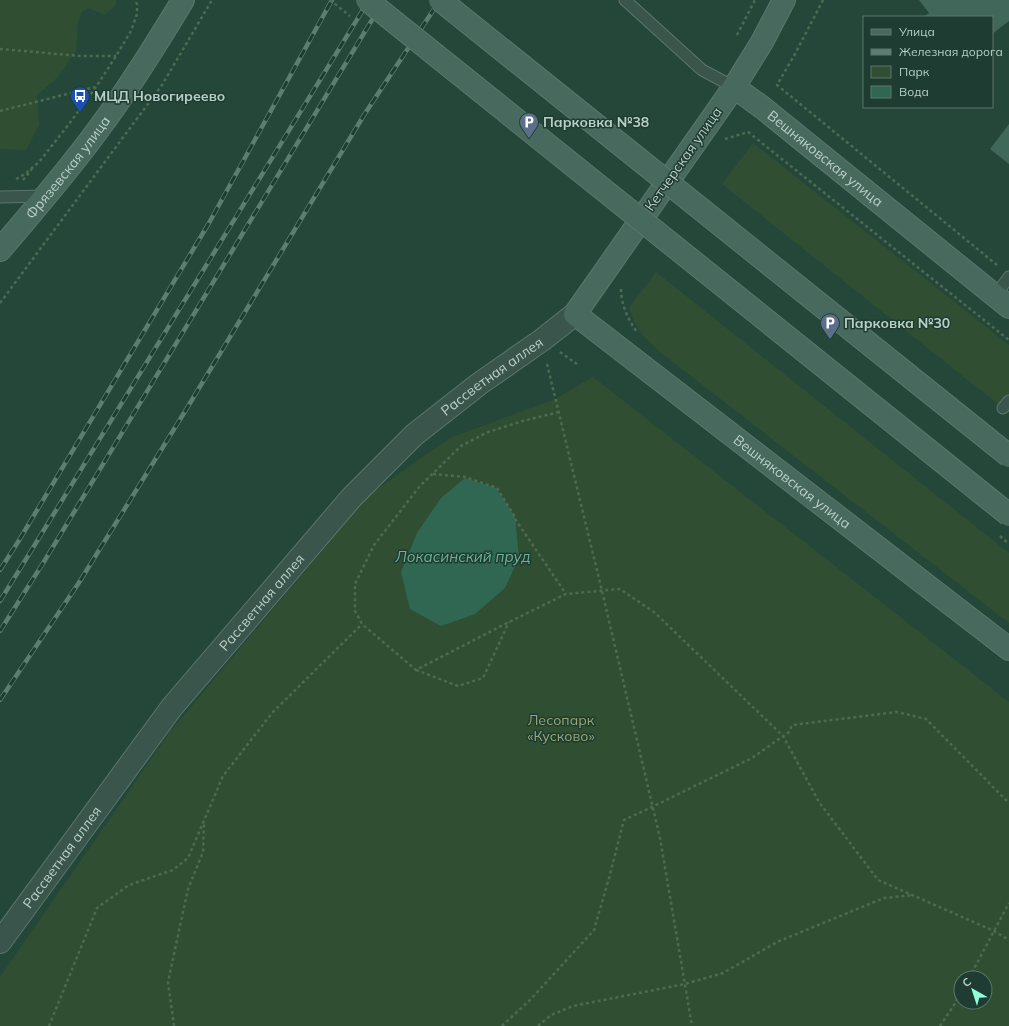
<svg xmlns="http://www.w3.org/2000/svg" width="1009" height="1026" font-family="Mulish,sans-serif">
	<rect width="100%" height="100%" fill="#25473a"/>
	<path fill="#304f32" fill-rule="evenodd" d="M0 0H116L115 6 105 15 88 8 82 12 78 22 76 51 59 76 37 95 39 125 26 150 0 149Z
		M753 143 1009 345V413L722 184Z
		M656 272 1009 553V623L660 352 645 338 634 322 629 308Z
		M593 377 1009 702V1026H0V977L170 732 369 495 450 438 555 399ZM961 978H985V1002H961Z"/>
	<path fill="#306753" d="M465 478 496 488 515 517 519 558 505 588 475 614 441 626 410 609 401 572 417 533 441 498Z"/>
	<path fill="#41665a" d="M919 0H1009V21L992 34V17H923L929 13Z
		M1009 124V164L990 149Z"/>
	<g fill="none" stroke-linecap="round" stroke-linejoin="round">
		<defs>
			<path id="service" d="M625 0 702 70 734 87
				M0 197 45 196
				M995 296 1009 277
				M1003 408 1009 401"/>
			<g id="minor">
				<path id="s1" d="M0 942 172 707 352 497 414 435 479 384 542 340 575 314"/>
			</g>
			<g id="secondary">
				<path id="s2" d="M784 0 762 42 734 87 575 314 1009 649"/>
				<path id="s3" d="M734 87 763 108 1009 307"/>
				<path id="s4" d="M0 250C34 210 69 170 100 127 130 87 157 43 183 0"/>
			</g>
		</defs>
		<use href="#service" stroke="#5c766c" stroke-width="13"/>
		<use href="#minor" stroke="#5c766c" stroke-width="24"/>
		<use href="#secondary" stroke="#5c766c" stroke-width="24"/>
		<path stroke="#4d6a52" stroke-width="2.5" stroke-dasharray="3 3" stroke-linecap="butt" d="M823 0 795 54 777 85 997 265
			M737 35 755 0
			M0 49 81 56H116
			M0 111 95 87
			M725 139 748 132 1009 340
			M16 179 25 174 39 162 69 124 96 87 116 56 131 31 137 14V4L135 0
			M23 180 32 169
			M621 289C621 304 628 320 637 332
			M0 303 162 85 212 0
			M560 352 577 364
			M547 364 602 591 660 838 692 1026
			M559 412 523 421 488 432 461 446 420 486 374 545 355 584V611L362 624 416 670 509 622 566 594 620 589 654 612 783 736 819 802 878 880 994 931 1009 940
			M433 474 465 477 497 488 515 517V519L566 594
			M416 670 458 686 483 678 509 622
			M969 978 1009 903
			M49 1026 97 908 129 885 173 870 188 858 223 776 272 713 362 624
			M174 1026 168 982 188 889 203 852 204 824
			M502 1026 531 999 594 930 609 878 624 820 652 807 752 758 789 732 792 725 897 712 926 719 1009 803
			M538 1026 551 1015 573 1006 685 984 723 973 777 942 884 898 914 895
			M940 1026 954 1005 961 992"/>
		<use href="#service" stroke="#3a564c" stroke-width="11"/>
		<use href="#minor" stroke="#3a564c" stroke-width="22"/>
		<use href="#secondary" stroke="#48695e" stroke-width="22"/>
		<defs>
			<path id="rail" d="M0 570 18 542 209 223 332 0
				M0 601 31 551 369 0
				M0 631 45 560 384 0
				M0 700 80 581 184 413 364 115 440 0"/>
		</defs>
		<use href="#rail" stroke="#5c7d71" stroke-width="4.5"/>
		<use href="#rail" stroke="#1e3c31" stroke-width="3" stroke-dasharray="9" stroke-linecap="butt"/>
		<defs>
			<path id="secondary-bridge" d="M367 0 1009 515
				M440 0 1009 456"/>
		</defs>
		<use href="#secondary-bridge" stroke="#5c766c" stroke-width="24" stroke-linecap="butt"/>
		<path stroke="#4d6a52" stroke-width="2.5" stroke-dasharray="3 3" stroke-linecap="butt" d="M330 0 350 16
			M1000 536 1009 544"/>
		<use href="#secondary-bridge" stroke="#48695e" stroke-width="22"/>
	</g>
	<defs>
		<symbol id="bus-pin" viewBox="-11 -11 22 30"><path d="M0 17L-7.5 6A9.5 9.5 0 1 1 7.5 6Z" fill="#1a4fb4" stroke="#1e3c31"/><path d="M-5-6H5V4H4V6H2V4H-2V6H-4V4H-5ZM-3.5-4V0h7V-4ZM-3.5 1.2v1.5H-2V1.2ZM2 1.2v1.5H3.5V1.2Z" fill="#fff"/></symbol>
		<symbol id="parking-pin" viewBox="-11 -11 22 30"><path d="M0 17L-7.5 6A9.5 9.5 0 1 1 7.5 6Z" fill="#5c6f8a" stroke="#1e3c31"/><path d="M-3.5-5.5H1a3.5 3.5 0 0 1 0 7H-1V5.5H-3.5ZM-1-3.4V-.6H.8a1.4 1.4 0 0 0 0-2.8Z" fill="#fff"/></symbol>
	</defs>
	<g fill-rule="evenodd">
		<use href="#bus-pin" x="69" y="85" width="22" height="30"/>
		<use href="#parking-pin" x="518" y="111" width="22" height="30"/>
		<use href="#parking-pin" x="819" y="312" width="22" height="30"/>
	</g>
	<g text-anchor="middle" dominant-baseline="central" stroke-width="3" stroke-linejoin="round" paint-order="stroke">
		<g font-size="14" font-weight="bold" fill="#b8cfc7" stroke="#1e3c31" text-anchor="start">
			<text x="94" y="96">МЦД Новогиреево</text>
			<text x="543" y="122">Парковка №38</text>
			<text x="844" y="323">Парковка №30</text>
		</g>
		<g font-size="14" fill="#b8cfc7" stroke="#1e3c31">
			<text transform="translate(683 159) rotate(-55)">Кетчерская улица</text>
			<text stroke="none"><textPath href="#s3" startOffset="116">Вешняковская улица</textPath></text>
			<text stroke="none"><textPath href="#s4" startOffset="107">Фрязевская улица</textPath></text>
			<text stroke="none"><textPath href="#s1" startOffset="753">Рассветная аллея</textPath></text>
			<text stroke="none"><textPath href="#s2" startOffset="652">Вешняковская улица</textPath></text>
			<text stroke="none"><textPath href="#s1" startOffset="429">Рассветная аллея</textPath></text>
			<text stroke="none"><textPath href="#s1" startOffset="105">Рассветная аллея</textPath></text>
		</g>
		<g font-size="14" fill="#98a774" stroke="#1e3c31">
			<text x="561" y="720">Лесопарк<tspan x="561" dy="16">«Кусково»</tspan></text>
		</g>
		<g font-size="15" font-style="italic" fill="#6eb198" stroke="#1e3c31">
			<text x="463" y="556">Локасинский пруд</text>
		</g>
	</g>
	<rect x="863" y="16" width="130" height="92" fill="#1e3c31" stroke="#5c776d"/>
	<rect x="871" y="29" width="20" height="6" fill="#48695e" stroke="#5c776d"/>
	<text x="899" y="36" font-size="12" fill="#b8cfc7">Улица</text>
	<rect x="871" y="49" width="20" height="6" fill="#5c7d71" stroke="#5c776d"/>
	<text x="899" y="56" font-size="12" fill="#b8cfc7">Железная дорога</text>
	<rect x="871" y="66" width="20" height="12" fill="#304f32" stroke="#5c776d"/>
	<text x="899" y="76" font-size="12" fill="#b8cfc7">Парк</text>
	<rect x="871" y="86" width="20" height="12" fill="#306753" stroke="#5c776d"/>
	<text x="899" y="96" font-size="12" fill="#b8cfc7">Вода</text>
	<g transform="translate(973 990) rotate(321)"><circle r="19" fill="#1e3c31" stroke="#5c776d"/>
	<path d="M0-3L7 15L0 10L-7 15Z" fill="#8dffd9"/>
	<text y="-6" font-size="11" font-weight="bold" text-anchor="middle" fill="#b8cfc7">С</text>
	</g>
</svg>
